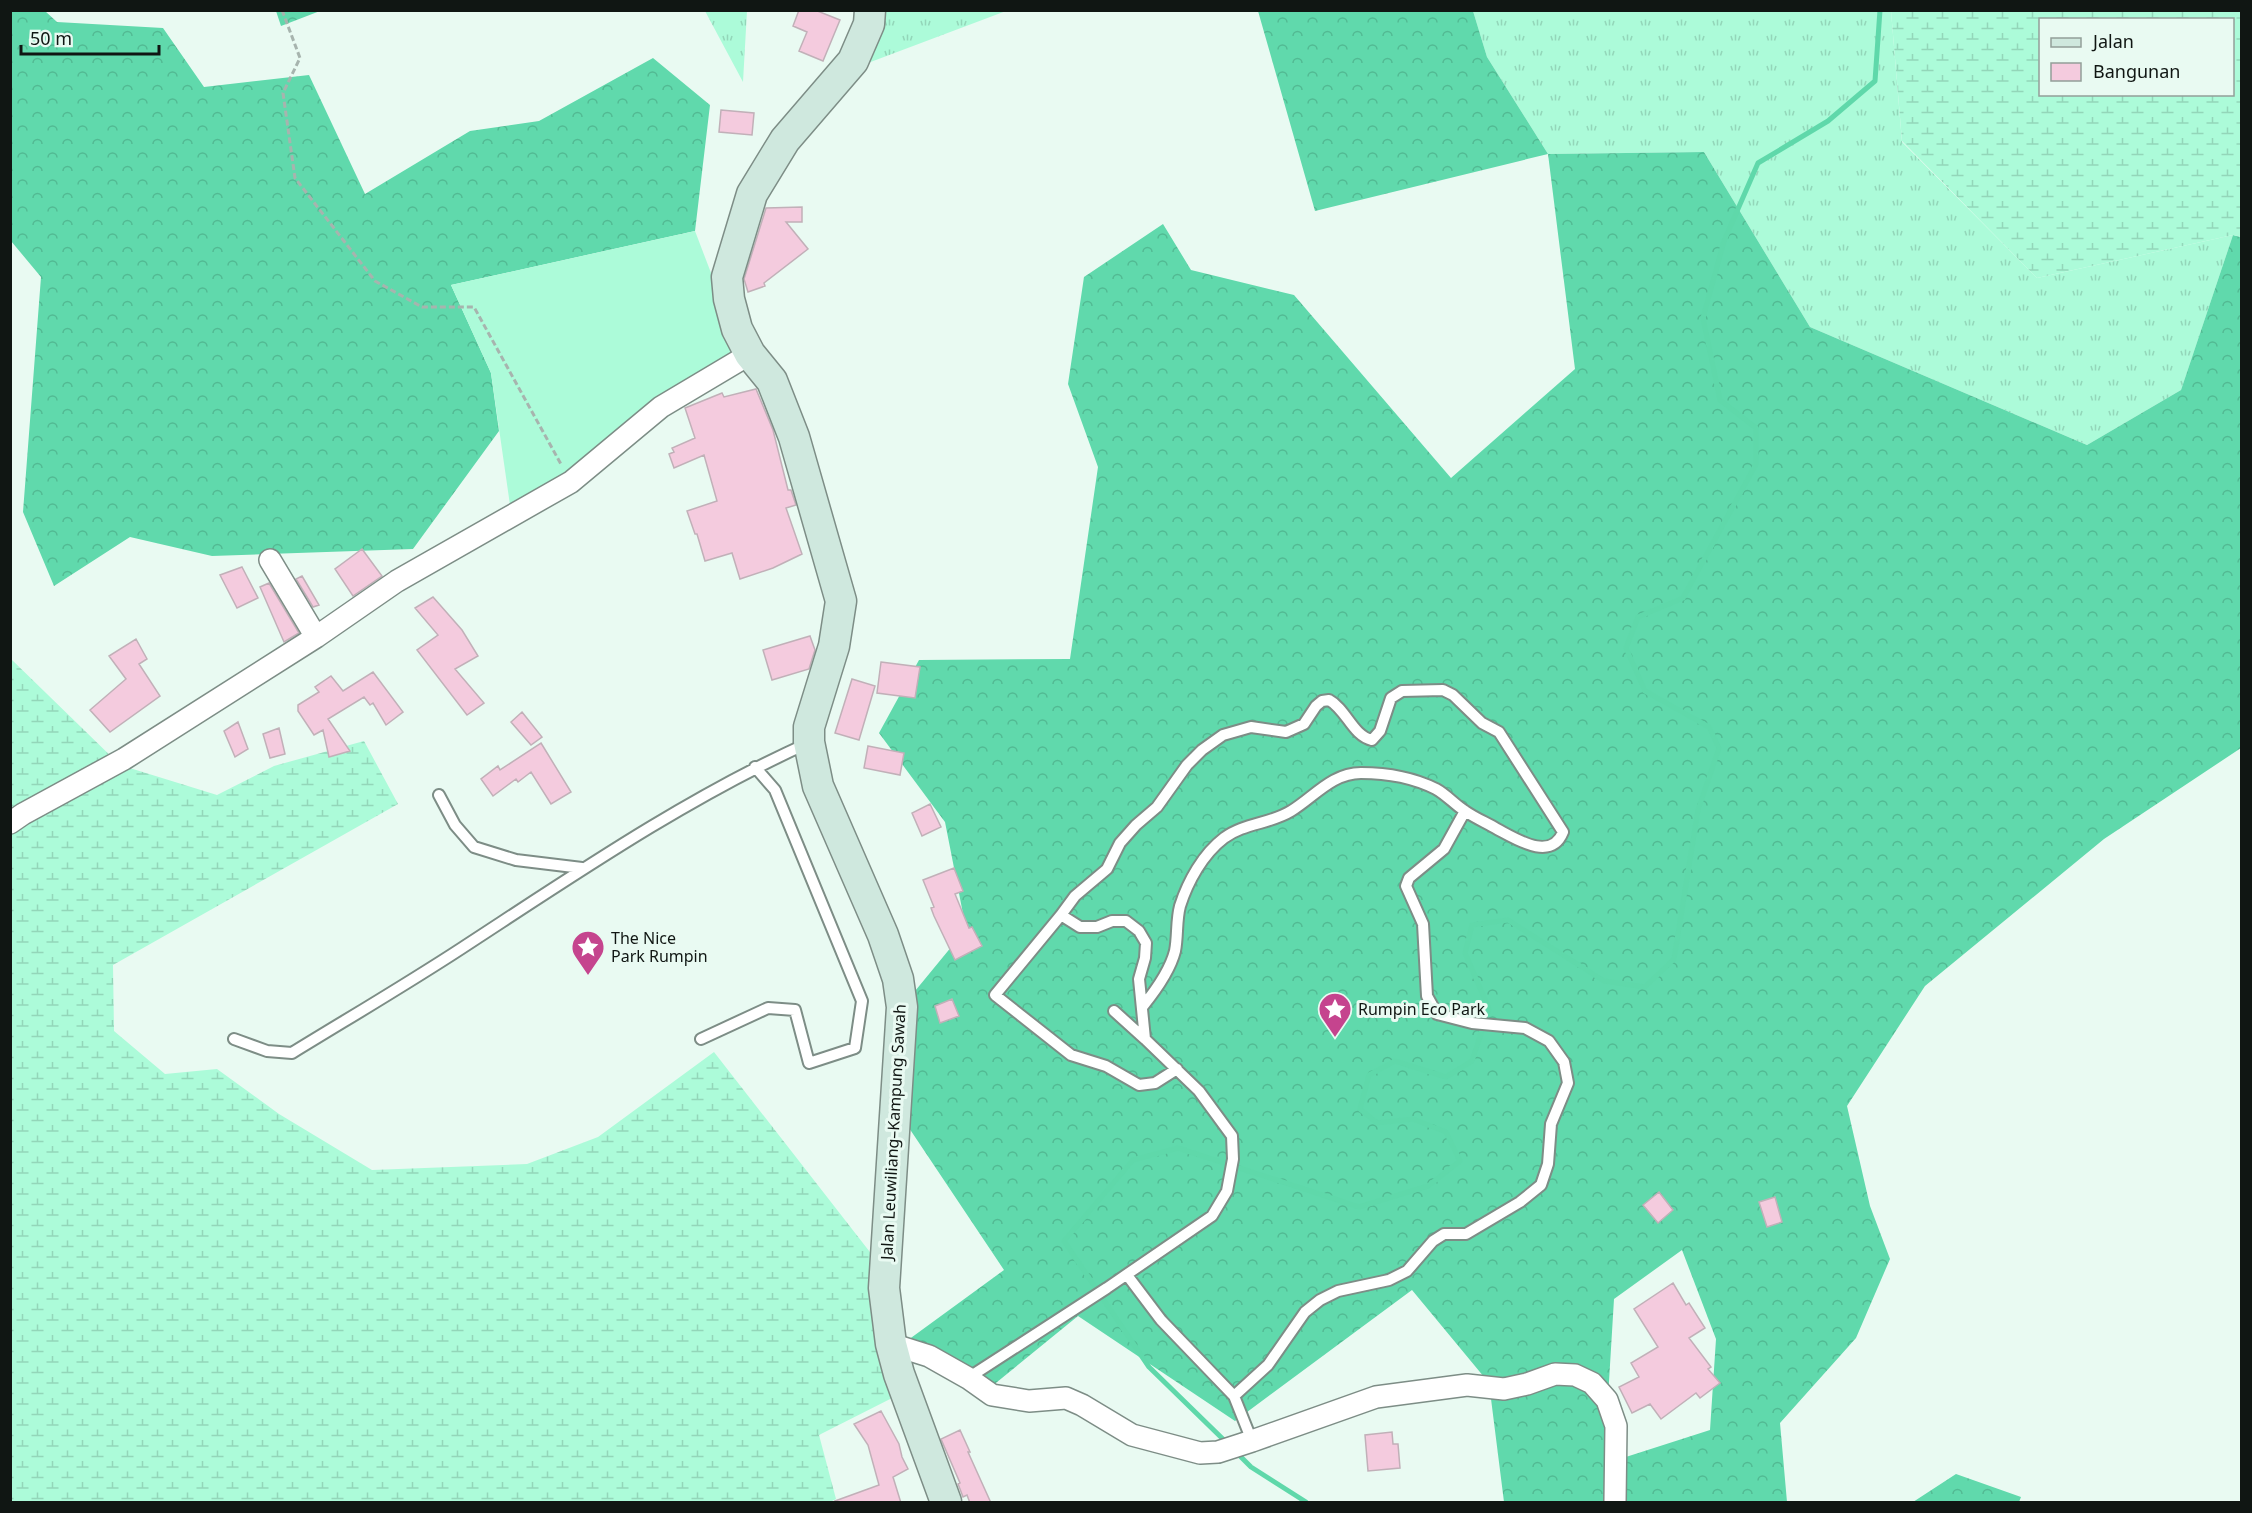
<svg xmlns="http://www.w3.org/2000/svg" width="2252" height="1513" font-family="'Noto Sans',sans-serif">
	<defs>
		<pattern id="grass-tufts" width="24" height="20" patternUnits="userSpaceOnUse" patternTransform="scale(1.5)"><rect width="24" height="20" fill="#acfbd9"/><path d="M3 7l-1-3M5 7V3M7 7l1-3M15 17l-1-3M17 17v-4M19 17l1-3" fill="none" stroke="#93d6b9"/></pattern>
		<pattern id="forest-crowns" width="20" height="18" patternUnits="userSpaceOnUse" patternTransform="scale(1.5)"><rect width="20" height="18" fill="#60d9ac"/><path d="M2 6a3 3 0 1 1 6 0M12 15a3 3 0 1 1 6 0" fill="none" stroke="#52ba93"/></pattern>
		<pattern id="wetland-marsh" width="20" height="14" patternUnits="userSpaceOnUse" patternTransform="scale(1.5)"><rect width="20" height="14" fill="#acfbd9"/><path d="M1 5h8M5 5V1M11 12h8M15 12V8" fill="none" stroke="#93d6b9"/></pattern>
	</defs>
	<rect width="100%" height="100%" fill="#e9faf2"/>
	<path fill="url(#grass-tufts)" d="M856 10 1006 11 860 66Z
		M705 11H747L743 82Z
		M1473 11H1891L1902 142 2037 278 2233 235 2181 390 2087 445 1810 327 1704 152 1548 154 1487 57Z"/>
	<path fill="url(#forest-crowns)" fill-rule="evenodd" d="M10 11H45L57 22 163 28 204 87 309 75 365 194 470 131 539 121 653 58 710 105 695 231 451 285 491 373 499 431 413 549 212 556 130 537 54 586 23 512 41 277 11 241Z
		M276 11V10L320 11 281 26Z
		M1258 11H1473L1487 57 1548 154 1704 152 1810 327 2087 445 2181 390 2233 235 2241 237V748L2104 839 1925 986 1847 1106 1870 1206 1890 1259 1856 1338 1780 1423 1787 1502H1504L1489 1383 1412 1290 1235 1421 1078 1316 986 1391 893 1351 1004 1270 893 1104 906 1002 966 929 945 822 879 733 919 660 1070 659 1098 467 1068 384 1084 277 1163 224 1191 270 1294 295 1451 478 1575 369 1548 154 1315 211ZM1682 1250 1716 1339 1710 1430 1604 1464 1614 1299Z
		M1956 1474 2021 1497 2019 1502H1913Z"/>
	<path fill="url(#wetland-marsh)" fill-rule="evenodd" d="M1891 11H2241V237L2233 235 2037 278 1902 141ZM2040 20H2232V94H2040Z
		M10 658 120 765 217 795 274 766 364 741 398 804 113 965 114 1031 165 1074 217 1069 279 1114 372 1170 527 1164 598 1137 714 1052 873 1256 902 1393 819 1435 836 1499 830 1502H11Z"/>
	<path fill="#acfbd9" d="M695 231 745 362 511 512 491 373 451 285Z"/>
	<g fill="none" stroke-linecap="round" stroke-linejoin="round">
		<path stroke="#5fd8aa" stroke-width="5" d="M1228 1444 1149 1367 1064 1241 1133 1160 1178 1148 1359 1207 1428 1186 1460 1161 1446 1132 1413 1119 1377 1123 1360 1109 1369 1075 1395 1061 1446 1077 1472 1061 1489 1009 1465 953 1472 925 1508 920 1604 981 1645 987 1674 959 1698 810 1719 748 1709 727 1645 691 1626 648 1638 617 1683 598 1756 464V428L1720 400 1703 318 1724 241 1758 163 1828 121 1875 81 1880 10
			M1235 1451 1251 1467 1306 1502"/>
	</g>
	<path fill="#f4cbde" stroke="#c1b0b8" stroke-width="1.5" d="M799 10H815L840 20 823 61 799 51 807 32 793 26Z
		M721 110 754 113 752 135 719 132Z
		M802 207V222H786L808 249 764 283 765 286 748 292 744 279 766 208Z
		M756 389 773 430 788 490H791L796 505 786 508 802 554 773 568 740 579 732 553 705 561 697 534H695L687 511 717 501 704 455 674 468 669 454 674 452 672 448 695 438 685 408 722 393 724 397Z
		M362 549 382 576 353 596 335 569Z
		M242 567 258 598 237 608 220 575Z
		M302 576 319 605 313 607 296 579Z
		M269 583 299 633 284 642 260 587Z
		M433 597 462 630 478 656 455 669 484 703 467 715 417 650 438 635 415 608Z
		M810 636 815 650 809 669 772 680 763 650Z
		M136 639 147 659 139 664 160 696 110 732 90 710 126 679 109 656Z
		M881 662 920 667 915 698 877 693Z
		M373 672 403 712 386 725 373 703 370 705 364 697 328 719 350 751 329 757 323 730 314 735 298 711V705L319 692 315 687 331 676 343 691Z
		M852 679 875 686 859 740 835 733Z
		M522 712 542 737 531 745 511 722Z
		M238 722 248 749 235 757 224 731Z
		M279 728 285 754 270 758 263 734Z
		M541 743 571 792 551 804 531 772 518 782 516 779 493 796 481 779 498 766 500 770Z
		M868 746 904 753 900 775 864 768Z
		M930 804 941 827 922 836 912 813Z
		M954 868 963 891 955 894 969 928 972 927 982 946 955 960 934 916 931 908 934 907 923 880Z
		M952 999 959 1016 940 1023 935 1006Z
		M1659 1192 1673 1210 1658 1223 1643 1205Z
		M1775 1197 1782 1222 1767 1227 1759 1202Z
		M1673 1283 1686 1305 1689 1303 1705 1328 1689 1338 1711 1367 1708 1369 1720 1383 1700 1398 1696 1393 1661 1419 1650 1404 1632 1413 1619 1387 1639 1377 1631 1363 1658 1347 1634 1309Z
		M881 1411 899 1444 902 1457 908 1469 893 1477 901 1503H836L835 1501 879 1485 868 1445 854 1424Z
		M960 1430 970 1452H968L991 1503H970L967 1495 963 1497 960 1489 958 1484 960 1483 941 1439Z
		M1392 1432 1393 1444H1398L1400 1468 1368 1471 1365 1435Z"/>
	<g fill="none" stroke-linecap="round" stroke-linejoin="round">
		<defs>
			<path id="lane" d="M439 795 455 825 474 847 516 860 582 868
				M1061 915 995 995 1071 1055 1106 1066 1139 1085 1155 1083 1177 1069
				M1114 1011 1145 1039
				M234 1039 267 1051 292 1053C349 1018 407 984 462 948 574 875 685 799 806 744
				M701 1039 768 1008 795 1010 809 1063 855 1048 862 1001 775 790 755 767
				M1127 1275 1161 1320 1234 1396 1268 1365 1305 1312 1320 1300 1338 1291 1389 1280 1407 1271 1433 1241 1444 1234H1466L1520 1202 1541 1185 1548 1164 1551 1124 1568 1083 1564 1062 1549 1041 1525 1028 1472 1023 1437 1014 1427 996 1423 924 1406 886 1409 878 1444 849 1465 811
				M968 1378 1107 1288 1212 1216 1227 1191 1233 1159 1232 1136 1199 1091 1145 1039 1139 979 1145 958 1146 943 1139 931 1126 921H1112L1097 927H1080L1061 915 1075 896 1107 869 1120 843 1136 825 1157 807 1187 765 1202 750 1223 735 1251 727 1286 732 1304 724 1316 706 1322 701 1329 700C1346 709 1353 736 1372 740L1380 731 1391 698 1402 691 1443 690 1453 695 1482 723 1499 732 1563 832C1551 862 1516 839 1497 829 1487 823 1475 818 1465 811 1455 805 1447 795 1436 789 1414 778 1386 773 1361 773 1332 773 1314 797 1291 811 1270 824 1244 823 1224 838 1203 854 1188 881 1180 906 1176 921 1178 936 1175 951 1170 971 1156 990 1143 1006
				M1234 1396 1252 1441"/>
			<path id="street" d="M270 560 316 637
				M10 823 23 814 124 759 316 637 397 581 571 482 661 407 750 354
				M891 1344 929 1356 968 1378 992 1395 1029 1401 1066 1398 1082 1405 1132 1435 1200 1453 1218 1452 1252 1441 1376 1397 1467 1385 1504 1389 1527 1384 1555 1374 1575 1375 1592 1383 1607 1400 1616 1426 1615 1502"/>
			<path id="secondary" d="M870 10 869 24 853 61 785 140 752 194 727 277 729 299 737 329 750 354 772 381 794 437 841 601 834 646 809 727V742L818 786 883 935 898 979 902 1007 884 1288 891 1344 899 1374 946 1502"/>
		</defs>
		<use href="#lane" stroke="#7d8d86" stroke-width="14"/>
		<use href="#street" stroke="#7d8d86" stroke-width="24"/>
		<use href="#secondary" stroke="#7d8d86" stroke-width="33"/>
		<path stroke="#a7b4ae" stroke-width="3" stroke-dasharray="6 3" stroke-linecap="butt" d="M282 10 300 58 283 93 295 178 375 281 422 307H474L562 466"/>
		<use href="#lane" stroke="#fff" stroke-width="10"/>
		<use href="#street" stroke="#fff" stroke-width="21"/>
		<use href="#secondary" stroke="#cfe8de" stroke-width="30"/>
	</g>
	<defs>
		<symbol id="sight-pin" viewBox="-11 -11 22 30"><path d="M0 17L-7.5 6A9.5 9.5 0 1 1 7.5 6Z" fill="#c5448e" stroke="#e9faf2"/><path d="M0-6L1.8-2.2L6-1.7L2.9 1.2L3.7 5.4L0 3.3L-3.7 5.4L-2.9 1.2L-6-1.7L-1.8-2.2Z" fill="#fff"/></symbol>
	</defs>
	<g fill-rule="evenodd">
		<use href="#sight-pin" x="569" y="928" width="38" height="52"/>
		<use href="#sight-pin" x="1316" y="990" width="38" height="52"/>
	</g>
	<g text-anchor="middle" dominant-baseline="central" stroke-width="6" stroke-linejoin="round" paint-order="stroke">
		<g font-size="16" fill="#101613" stroke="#e9faf2" text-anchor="start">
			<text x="611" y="938">The Nice<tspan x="611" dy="18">Park Rumpin</tspan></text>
			<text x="1358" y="1009">Rumpin Eco Park</text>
		</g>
		<g font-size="16" fill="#101613" stroke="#e9faf2">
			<text transform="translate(893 1132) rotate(-87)">Jalan Leuwiliang–Kampung Sawah</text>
		</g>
	</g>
	<rect width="2252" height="1513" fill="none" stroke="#101613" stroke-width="24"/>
	<rect x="2039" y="18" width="195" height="78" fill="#e9faf2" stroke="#929f99" stroke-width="1.5"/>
	<rect x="2051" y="38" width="30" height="9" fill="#cfe8de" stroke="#929f99" stroke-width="1.5"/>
	<text x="2093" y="48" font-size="18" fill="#101613">Jalan</text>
	<rect x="2051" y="63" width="30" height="18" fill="#f4cbde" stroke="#929f99" stroke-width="1.5"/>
	<text x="2093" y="78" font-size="18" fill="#101613">Bangunan</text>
	<path d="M21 45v9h138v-9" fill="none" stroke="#101613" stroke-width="3"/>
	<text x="30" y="45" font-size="18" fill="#101613" stroke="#e9faf2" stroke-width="4.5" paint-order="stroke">50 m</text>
</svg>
